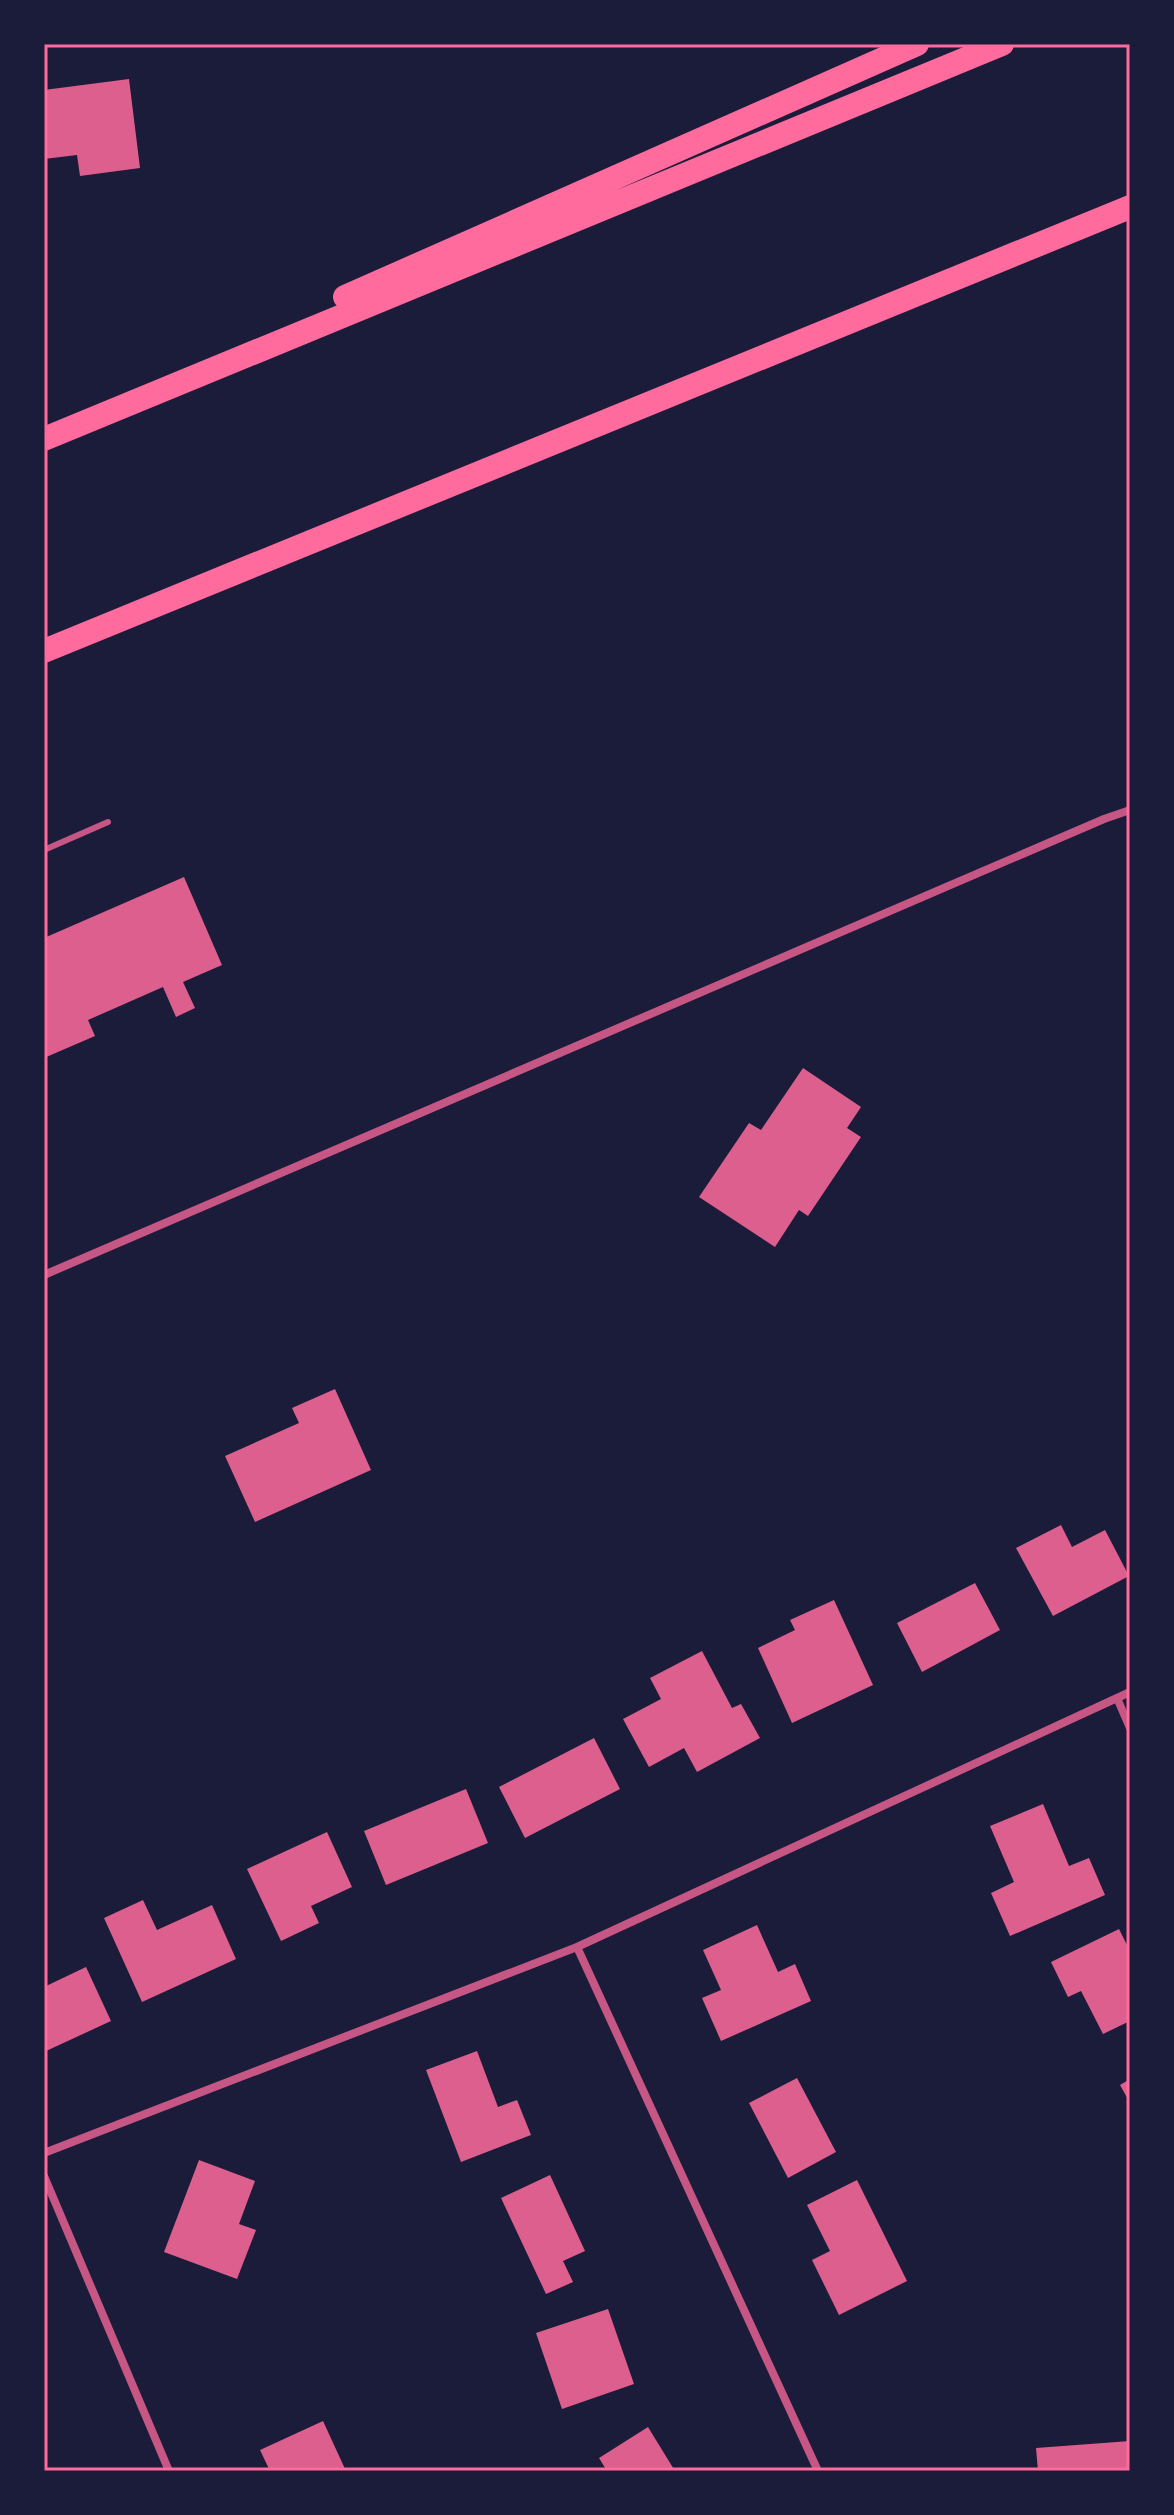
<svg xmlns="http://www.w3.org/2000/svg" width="1174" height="2515" font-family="Quicksand,sans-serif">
	<rect width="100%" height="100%" fill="#1b1b3a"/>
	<path fill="#dd5f8e" d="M129 79 140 168 80 176 77 155 44 159V90Z
		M184 877 222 965 183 982 195 1008 176 1017 163 987 88 1020 95 1036 44 1058V938Z
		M803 1068 861 1107 847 1128 861 1137 808 1216 799 1210 775 1247 699 1197 749 1123 761 1130Z
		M335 1389 371 1470 255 1522 225 1456 299 1423 292 1408Z
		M1061 1525 1072 1547 1105 1530 1129 1576 1053 1616 1016 1548Z
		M975 1583 1000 1630 922 1672 897 1623Z
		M834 1600 873 1685 792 1723 758 1648 795 1630 790 1620Z
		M702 1651 732 1708 741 1704 760 1738 697 1772 684 1748 649 1767 623 1719 661 1699 650 1678Z
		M594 1738 620 1789 525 1838 499 1787Z
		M466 1789 488 1843 386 1885 364 1831Z
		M1043 1804 1069 1866 1089 1858 1105 1895 1010 1936 991 1893 1014 1882 990 1826Z
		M327 1832 352 1887 311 1906 319 1923 281 1941 247 1869Z
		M143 1900 157 1930 212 1905 236 1959 142 2002 104 1918Z
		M757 1925 778 1972 795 1964 811 2001 721 2041 702 1998 721 1990 703 1950Z
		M1119 1929 1130 1951V2021L1103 2034 1081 1991 1068 1997 1051 1962Z
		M86 1967 111 2021 44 2052V1987Z
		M477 2051 498 2107 517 2100 531 2135 461 2162 426 2070Z
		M797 2078 836 2152 788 2178 749 2103Z
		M1130 2079V2103L1120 2085Z
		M199 2160 255 2181 239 2224 256 2230 237 2279 164 2252Z
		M550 2175 585 2251 563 2261 573 2282 546 2294 501 2198Z
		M857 2180 907 2281 839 2315 812 2260 830 2251 807 2205Z
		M608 2309 634 2384 562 2409 536 2333Z
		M323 2421 346 2471H270L260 2450Z
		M648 2427 675 2471H607L599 2458Z
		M1130 2441V2471H1038L1036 2448Z"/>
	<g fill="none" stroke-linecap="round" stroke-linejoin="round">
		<path stroke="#c65784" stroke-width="6" d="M44 850 108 822"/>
		<path stroke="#c65784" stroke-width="8" d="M44 1275 1104 819 1130 810
			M1117 1698 1130 1728
			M577 1947 818 2471
			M44 2153 577 1947 1130 1692
			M44 2176 169 2471"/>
		<path stroke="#ff6b9d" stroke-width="24" d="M345 297 917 44
			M44 439 1002 44
			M44 651 1130 207"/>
	</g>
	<rect width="1174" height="2515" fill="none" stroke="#1b1b3a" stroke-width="92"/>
	<rect x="46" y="46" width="1082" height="2423" fill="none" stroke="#ff6b9d" stroke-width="3"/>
</svg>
